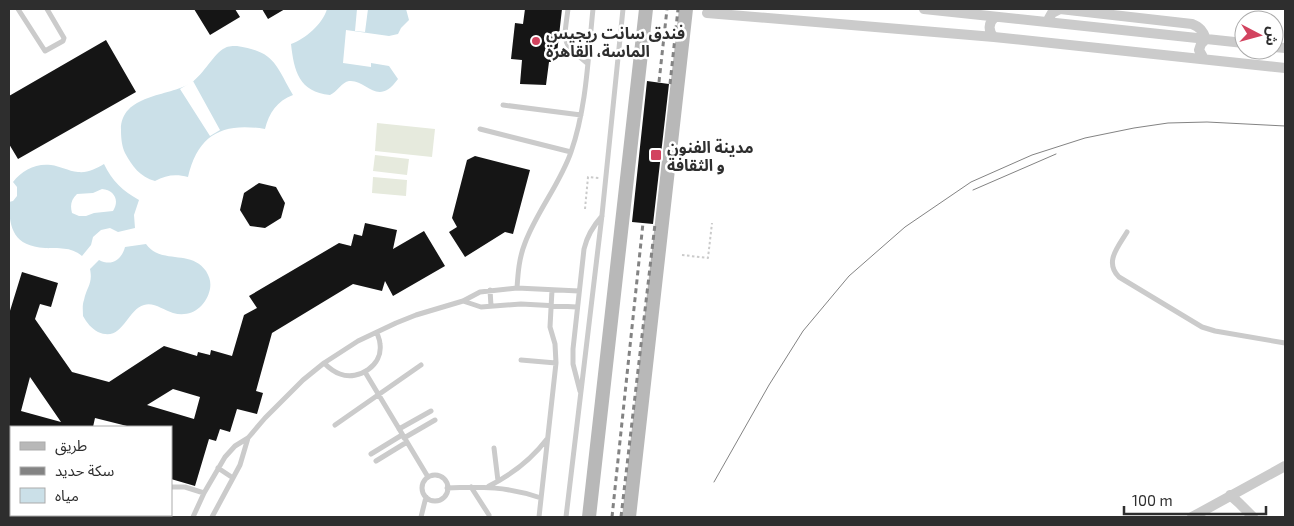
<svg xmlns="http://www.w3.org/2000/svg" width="1294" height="526" font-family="'Exo 2','Noto Sans Arabic',sans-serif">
	<rect width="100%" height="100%" fill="#fff"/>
	<path fill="#e6eadd" d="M377 123 435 129 432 157 375 151Z
		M375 155 409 159 407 175 373 171Z
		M373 177 407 180 406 196 372 193Z"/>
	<path fill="#cbe0e8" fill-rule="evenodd" d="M327 9H406L409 20 401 28 398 34 389 36 346 30 343 63 371 67V63L389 66 398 79C377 108 367 79 349 81 342 82 337 92 330 95 299 92 294 71 291 44 305 39 323 24 327 9Z
		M237 46C275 52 275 64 293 95 277 101 269 113 265 129 223 122 198 134 188 177 176 174 166 175 155 181 140 177 132 166 125 153 122 147 121 138 121 131 120 94 168 97 191 83 204 74 214 53 225 48 228 46 234 46 237 46Z
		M104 164C112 181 123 191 139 200L134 215 135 228 118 232 110 228 101 230 93 237 91 245 82 256C70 246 59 249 45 248 14 246 9 229 9 202L13 201 17 196V187L13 182C22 170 36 163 51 165 60 166 68 171 78 172 88 173 95 169 104 164ZM102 189C114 190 120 200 113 211L94 213 86 216H79L72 213C70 205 71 200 77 194L93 193Z
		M146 244C161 265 191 249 206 271 210 278 211 282 210 289 206 307 191 318 173 313 163 310 154 302 144 305 126 310 123 343 98 332 91 328 87 323 83 316 83 311 82 305 84 300 87 286 93 284 90 269L99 260C112 267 122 259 125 247Z"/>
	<path fill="#fff" d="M357 9H368L365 32 355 31Z
		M193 81 220 130 210 136 180 89Z"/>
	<path fill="#151515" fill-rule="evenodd" d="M194 9H235L240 17 210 35Z
		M262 9H285L268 19Z
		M525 9H562L556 62H549L546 85 520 84 522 60 511 59 515 23 523 24Z
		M106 40 136 92 18 159 9 144V96Z
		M647 81 669 84 653 224 632 222Z
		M475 156 530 170 513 234 505 232 465 257 449 232 457 227 452 218 467 160Z
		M259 183 276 187 285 203 281 218 265 228 250 226 240 210 244 193Z
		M365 223 397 230 393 249 424 231 445 266 393 296 385 281 382 291 353 284 272 333 256 391 263 393 257 414 237 409 230 432 220 429 216 441 209 439 195 486 171 479V427H131L95 418 93 427H9V314L22 272 58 283 51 307 40 304 35 319 72 372 109 382 164 346 197 356 198 352 210 355 211 350 232 356 244 315 257 308 249 296 339 243 351 246 354 234 362 236ZM30 377 61 422 21 411ZM173 389 200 397 194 419 147 405Z"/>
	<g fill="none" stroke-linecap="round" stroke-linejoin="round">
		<path stroke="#cbcbcb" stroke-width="2" stroke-dasharray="2.5 2.5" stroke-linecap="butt" d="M585 209 588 177 599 178
			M682 255 708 258 712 223"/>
		<path stroke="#cbcbcb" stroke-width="5" d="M18 9 45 51 63 41 64 38 47 9
			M568 9C564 42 560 42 587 63
			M503 105 581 115
			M480 129 571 152
			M1127 232C1118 247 1104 262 1119 277L1202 327 1215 331 1285 343
			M517 288C518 273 519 258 525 243 537 211 560 184 571 152 587 106 588 56 593 9
			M490 290 491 306
			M463 301 481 307 521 304 577 307
			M521 360 556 363
			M324 363C329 368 334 372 340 374 359 381 383 365 380 344 380 340 378 336 377 333
			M365 372 428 477
			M580 391 573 364V349L584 249C587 236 593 226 602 216
			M335 425 421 365
			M399 429 431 411
			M404 438 435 420
			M494 448 498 481
			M371 454 402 435
			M376 461 407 442
			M218 468 233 478
			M9 473 11 474
			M422 488a13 13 0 1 1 26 0a13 13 0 1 1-26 0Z
			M489 486C513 474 531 460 547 439
			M171 487H185L204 493
			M471 487 489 515
			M447 488C481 486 509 487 541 498
			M112 515 114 516 146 515
			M35 517H45
			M57 517V515
			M193 517 204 493 225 457 235 446 248 438 265 418 303 380 324 363 358 341 396 323 416 315 463 301 480 292 517 288 579 291
			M212 517 240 465 248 438
			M421 517 426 497
			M539 517 556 363 555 344 550 327 552 290
			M566 517 602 215 623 9"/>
		<path stroke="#cbcbcb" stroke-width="10" d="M924 9 1244 43
			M707 13 994 37 1285 68
			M1047 22 1052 13 1060 9 1192 24C1200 27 1203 31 1206 39L1201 44 1199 50 1204 59
			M994 37C988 31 988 23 995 17
			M1274 47 1285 48
			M1230 495 1239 503 1253 517
			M1192 517 1285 466"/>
		<path stroke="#b8b8b8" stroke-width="14" d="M589 517 646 9
			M629 517 686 9"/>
		<path stroke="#838383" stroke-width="1" d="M973 190 1056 154
			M714 482 769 385 803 331 849 276 905 227 971 182 1032 155 1085 138 1134 128 1168 123 1207 122 1285 126"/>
		<path stroke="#838383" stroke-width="3" stroke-dasharray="5 4" stroke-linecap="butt" d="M659 82 667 9
			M670 84 678 9
			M612 517 643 223
			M621 517 655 224"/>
	</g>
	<g fill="#d2435f" stroke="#fff" stroke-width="2">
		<circle cx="536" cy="41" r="5"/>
		<rect x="650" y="149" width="12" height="12" rx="2.5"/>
	</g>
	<g text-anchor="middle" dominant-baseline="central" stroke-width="5" stroke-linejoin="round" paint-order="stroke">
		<g font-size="16" font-weight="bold" fill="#2e2e2e" stroke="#fff" text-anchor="start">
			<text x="546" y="32">فندق سانت ريجيس<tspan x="546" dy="18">الماسة، القاهرة</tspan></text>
			<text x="667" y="146">مدينة الفنون<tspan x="667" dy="18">و الثقافة</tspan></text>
		</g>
	</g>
	<rect width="1294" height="526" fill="none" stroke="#2e2e2e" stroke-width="20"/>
	<rect x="10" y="426" width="162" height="90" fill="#ffffff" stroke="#ababab"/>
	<rect x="20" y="442" width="25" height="8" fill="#b8b8b8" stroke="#ababab"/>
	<text x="55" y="451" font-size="15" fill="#2e2e2e">طريق</text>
	<rect x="20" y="467" width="25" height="8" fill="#838383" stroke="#ababab"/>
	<text x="55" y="476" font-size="15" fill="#2e2e2e">سكة حديد</text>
	<rect x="20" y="488" width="25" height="15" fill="#cbe0e8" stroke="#ababab"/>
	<text x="55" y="501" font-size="15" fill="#2e2e2e">مياه</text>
	<g transform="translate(1259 35) rotate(96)"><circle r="24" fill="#ffffff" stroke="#ababab"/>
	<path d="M0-4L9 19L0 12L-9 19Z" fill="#d2435f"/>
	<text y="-8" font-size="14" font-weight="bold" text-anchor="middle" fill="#2e2e2e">ش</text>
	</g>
	<path d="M1124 506v8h142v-8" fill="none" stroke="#2e2e2e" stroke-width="2.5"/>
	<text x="1132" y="506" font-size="15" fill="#2e2e2e" stroke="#ffffff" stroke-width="4" paint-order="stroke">100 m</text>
</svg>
